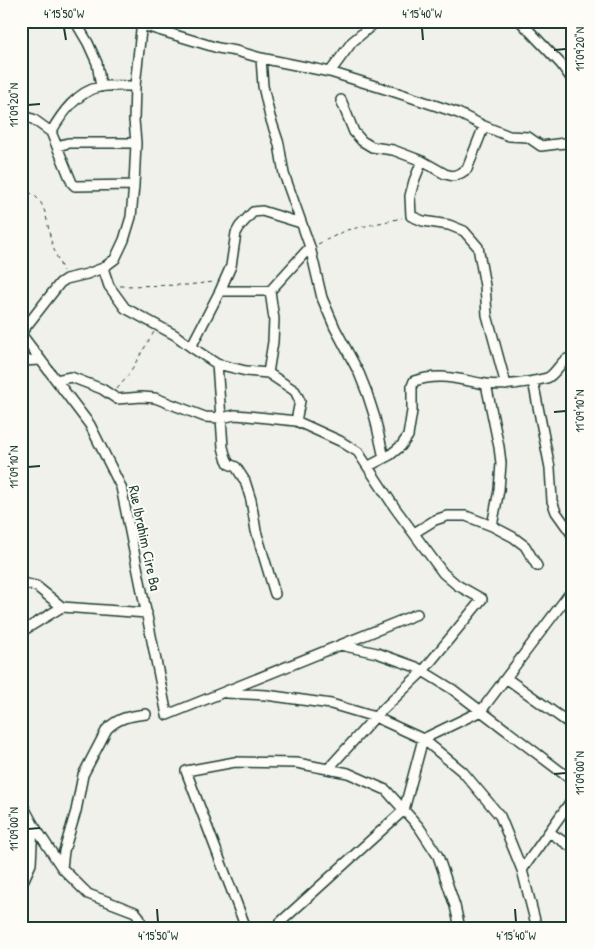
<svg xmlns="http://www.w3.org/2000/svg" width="594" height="949" font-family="'Patrick Hand',sans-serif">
	<rect width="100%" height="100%" fill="#f0f1eb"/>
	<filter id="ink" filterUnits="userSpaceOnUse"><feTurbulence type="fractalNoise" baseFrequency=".02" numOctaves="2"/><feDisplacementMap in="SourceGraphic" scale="10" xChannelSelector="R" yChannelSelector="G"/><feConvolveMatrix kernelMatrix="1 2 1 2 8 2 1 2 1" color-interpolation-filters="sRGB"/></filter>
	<g filter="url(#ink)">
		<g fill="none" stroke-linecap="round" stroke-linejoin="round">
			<defs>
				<path id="minor" d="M75 21 88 43 97 63 101 87
					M142 21 135 86 134 120 136 143 134 185 131 217 124 240 115 259 103 268 109 286 125 308 175 335 191 347 217 364 246 371 268 373 295 391 300 401 296 421
					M520 21 561 64 573 81
					M142 25 218 48 236 51 261 58 330 72 398 93 458 113 484 126 509 136 528 137 541 146 573 142
					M261 58 263 86 270 117 279 144 284 174 310 247 322 298 335 328 359 373 367 393 375 418 384 458
					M330 72 352 42 377 21
					M341 100 354 132 362 141 372 147 393 150 422 161 445 174 453 176 461 173 467 169 484 126
					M21 116 33 119 51 132 72 183 75 186 134 185
					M51 132C62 113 77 92 99 87 110 85 124 86 135 86
					M58 146 68 143H136
					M422 161 414 181 410 196 411 216 423 221 449 225 464 231 478 247 485 286 487 315 506 385
					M220 291H270
					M21 333 60 283 66 279 87 274 103 268
					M21 334 90 425 121 487 167 715 417 614
					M191 347 220 291 231 266 236 233 240 226 253 212 262 211 301 223
					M21 361 41 360
					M217 364 221 418 223 447 226 458 229 464 236 467 245 481 251 500 256 531 275 594
					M268 373 273 342 274 319 270 291 310 247
					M56 380 71 377 102 389 117 399 142 397 155 398 205 417 221 418 235 415 248 416 296 421 340 441 358 452 395 508 443 573 457 585 482 599 423 671 375 717 328 769
					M533 381 550 468 552 501 556 512 571 533 573 538
					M486 384 499 447 501 463 499 490 492 526
					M369 466 390 455 401 446 408 436 412 411V386L414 381C441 372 459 380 486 384 504 386 529 383 547 378 553 376 558 367 563 362 566 359 569 358 573 356
					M414 533 435 520 447 516H466L492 526 513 537 525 546 537 566
					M21 584H27L36 586 62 607
					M21 632 62 607 147 613
					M340 645 377 653 416 667 452 689 573 781
					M506 678 573 726
					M226 693 266 695 331 704 375 717 423 739 463 772 500 816 522 870 537 928
					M21 802 33 824 62 868 88 894 135 912C140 916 141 922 142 928
					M549 832 573 848
					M62 868 64 851 76 811 83 775 107 729C119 717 130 716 146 714
					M522 870 573 798
					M21 886 31 864 33 824
					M246 928 186 771 235 762 297 763 348 773 386 790 419 827 438 856 455 906 460 928
					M274 928 404 810 423 739 481 711 573 589"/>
			</defs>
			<use href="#minor" stroke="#1f3d34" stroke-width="12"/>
			<path stroke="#1f3d34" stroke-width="1" stroke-dasharray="4 4" stroke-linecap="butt" d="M21 189C27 191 34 194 38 199 47 208 48 231 52 244 55 253 59 262 63 271
				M318 244 347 230 402 218
				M120 286 187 285 214 282
				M117 389 127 377 154 332"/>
			<use href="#minor" stroke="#fdfcf7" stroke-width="9"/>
		</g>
	</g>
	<path fill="none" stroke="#1f3d34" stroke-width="2" d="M64 28 66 40M422 28 423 40M554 50 566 49M28 105 40 104M554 412 566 411M28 467 40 466M554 774 566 773M28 829 40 828M157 909 158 922M515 909 516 922"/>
	<g text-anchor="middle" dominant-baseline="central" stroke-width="4" stroke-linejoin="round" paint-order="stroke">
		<g font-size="15" fill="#1f3d34" stroke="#fdfcf7">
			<text transform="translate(145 538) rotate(78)">Rue Ibrahim Cire Ba</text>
		</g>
	</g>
	<rect width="594" height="949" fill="none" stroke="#fdfcf7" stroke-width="55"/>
	<rect x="28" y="28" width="538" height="894" fill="none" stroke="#1f3d34" stroke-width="2"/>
	<g font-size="12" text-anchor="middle" fill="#1f3d34">
		<text x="64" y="18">4°15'50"W</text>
		<text x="422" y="18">4°15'40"W</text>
		<text transform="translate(580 49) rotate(-90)" y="4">11°09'20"N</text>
		<text transform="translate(14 105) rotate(-90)" y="4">11°09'20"N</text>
		<text transform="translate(580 411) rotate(-90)" y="4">11°09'10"N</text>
		<text transform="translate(14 467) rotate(-90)" y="4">11°09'10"N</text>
		<text transform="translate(580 773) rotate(-90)" y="4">11°09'00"N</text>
		<text transform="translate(14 829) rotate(-90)" y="4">11°09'00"N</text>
		<text x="158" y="940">4°15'50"W</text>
		<text x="516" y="940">4°15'40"W</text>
	</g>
</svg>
